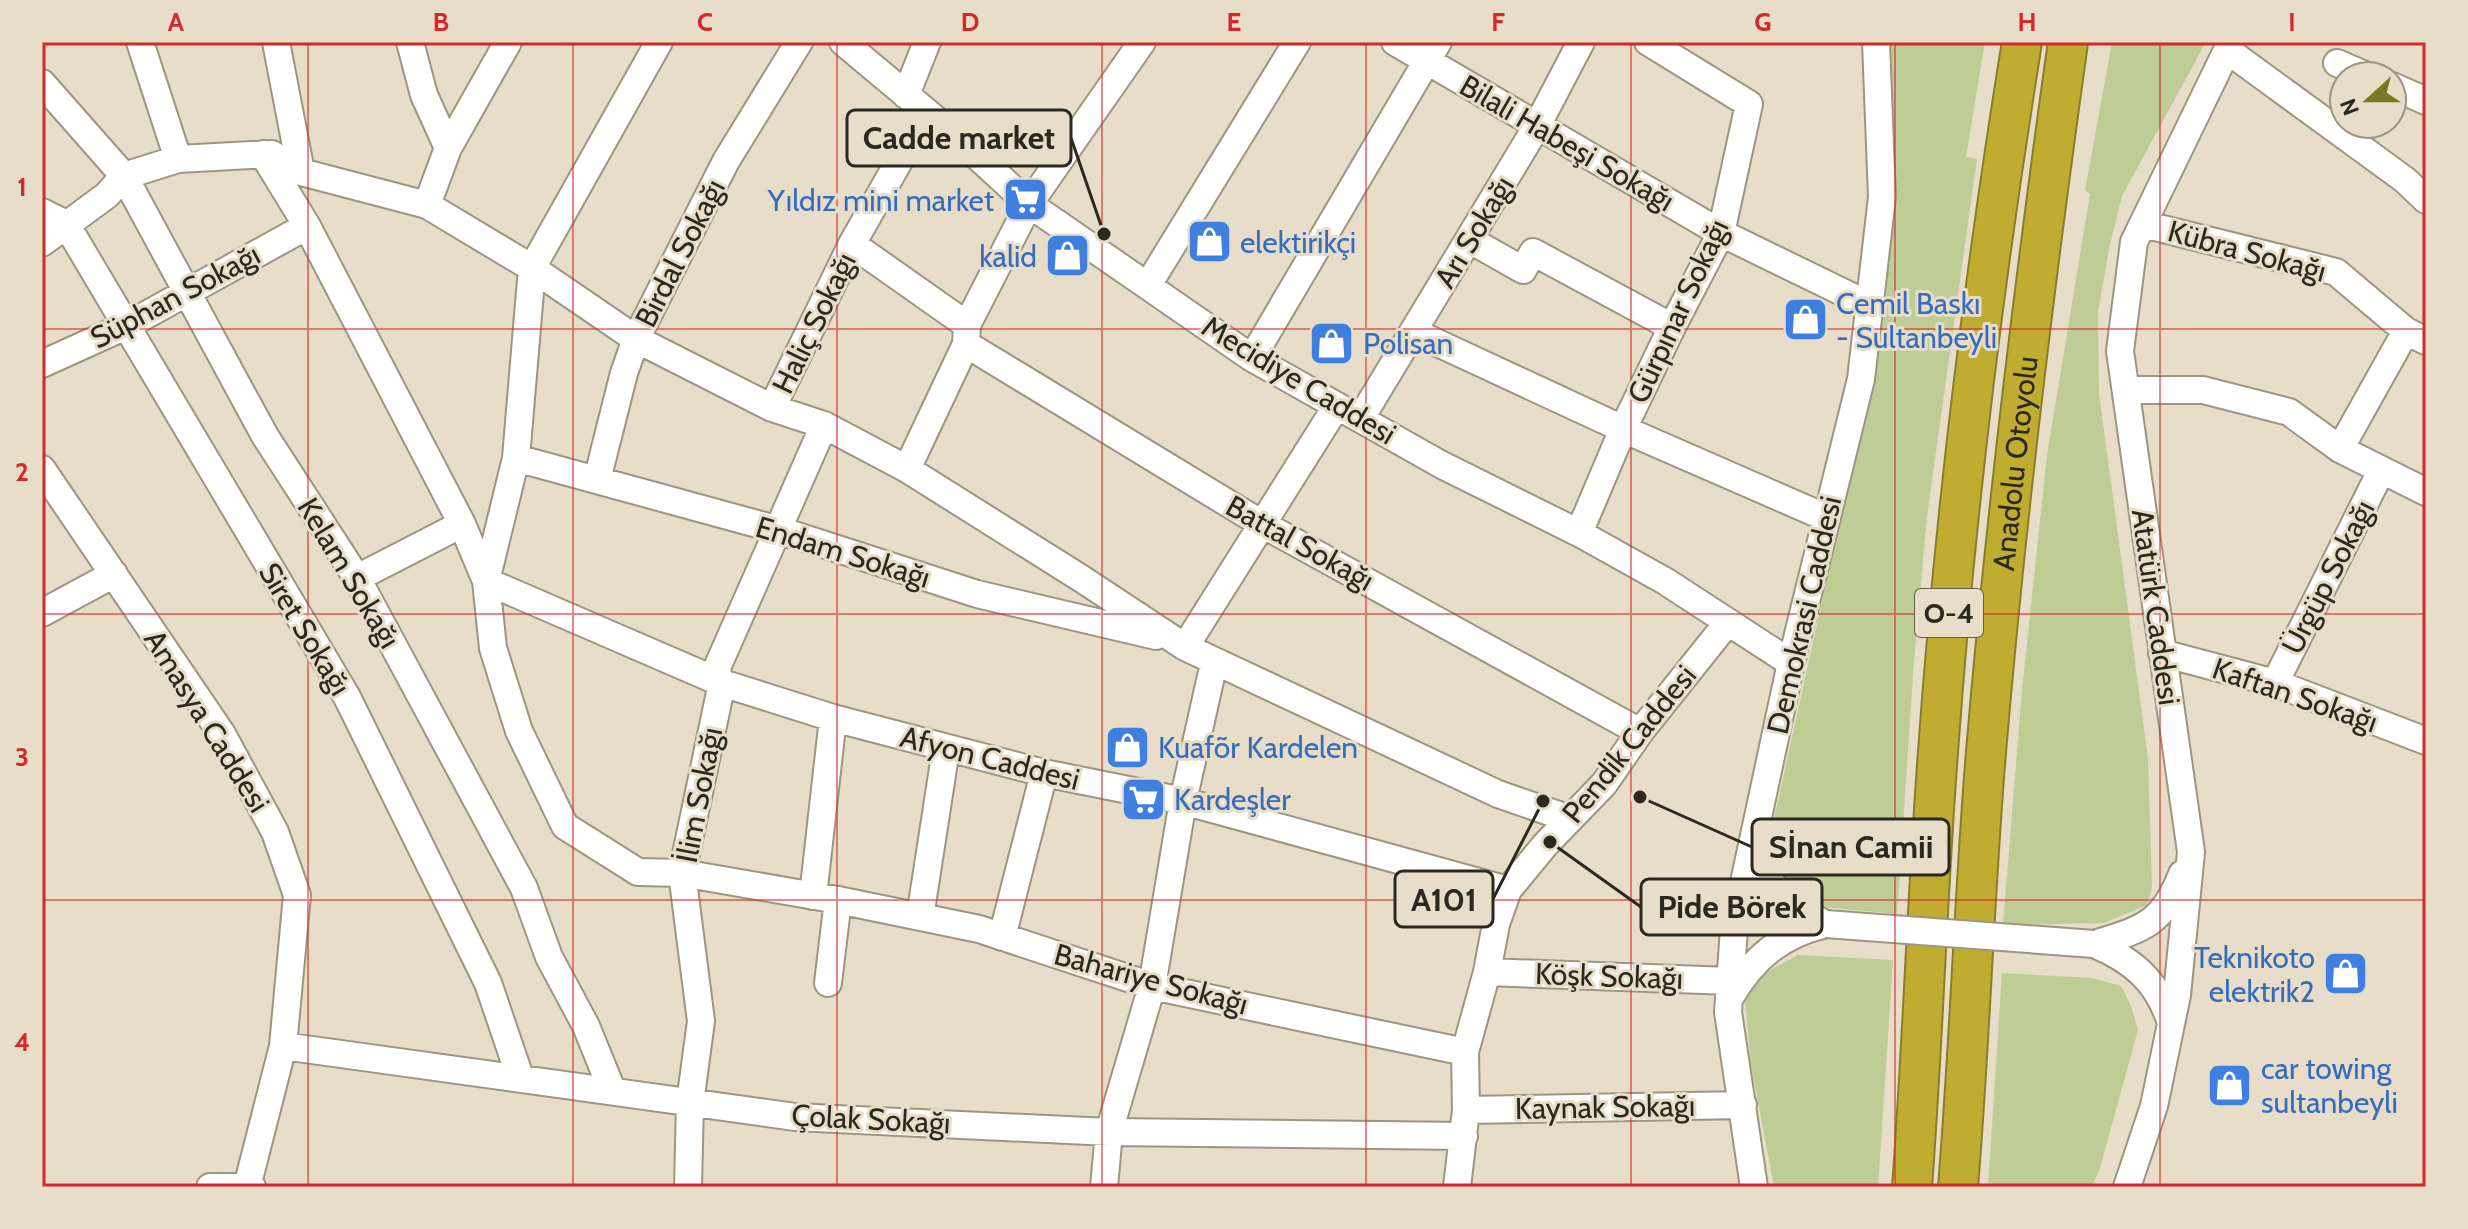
<svg xmlns="http://www.w3.org/2000/svg" width="2468" height="1229" font-family="Cabin,sans-serif">
	<rect width="100%" height="100%" fill="#e7ddc8"/>
	<path fill="#bdcd95" d="M1888 42H1985L1966 157 1977 159 1927 516 1914 661 1897 914 1823 907 1799 891 1784 878 1775 857 1772 828 1876 357Z
		M2112 42H2206L2122 196 2109 249 2098 312 2099 393 2148 759 2152 888 2147 905 2104 923 2003 925 2022 690 2047 455 2090 194 2085 190Z
		M1798 955 1893 960 1878 1187H1774L1751 1065 1745 999 1761 975Z
		M2002 973 2092 978 2121 986 2131 1006 2138 1030 2100 1168 2092 1187H1988Z"/>
	<g fill="none" stroke-linecap="round" stroke-linejoin="round">
		<defs>
			<path id="minor" d="M140 42 178 159
				M276 42 301 172
				M410 42 424 95 448 148
				M659 42 532 268 516 458 486 581 722 683 833 718 1044 773 1183 801 1508 890
				M843 42 953 134 1029 204 1252 358 1442 465 1579 533 1665 581 1791 663
				M1395 42 1721 233 1869 305
				M2227 50 2405 180 2426 200
				M2337 63 2367 76
				M42 83 124 176 265 436 357 578 524 888 549 957 586 1026 612 1090
				M2392 86 2426 101
				M906 95 927 42
				M263 154 307 226 462 524 486 581 493 648 519 731 565 826 638 872 682 873 838 900 979 929 1152 986 1465 1052
				M427 205 448 148 508 42
				M42 212 66 224 347 697 488 983 520 1077
				M2143 224 2336 272 2406 331 2426 341
				M1470 240 1523 270 1533 252 1672 327
				M42 243 107 195 124 176 178 159 272 154 301 172 427 205 532 268 636 339 772 408 824 425 907 469 1082 579 1185 647 1498 794 1570 819
				M852 244 967 325
				M1148 285 1297 42
				M1414 332 1623 429 1827 518
				M966 344 1262 524 1640 732
				M1252 358 1438 42
				M42 364 128 325 307 226
				M2126 390H2203L2289 412 2340 449 2426 492
				M772 408 852 244 927 112
				M1361 418 1537 126 1581 42
				M2340 449 2406 331
				M516 458 779 530 977 594 1156 636
				M42 469 222 734 275 832 297 895 283 1046 247 1187
				M907 469 966 344 967 325 1029 204 1142 42
				M597 480 624 373 636 339 726 161 799 42
				M1579 533 1623 429 1672 327 1721 233 1749 104 1648 42
				M357 578 462 524
				M42 613 114 574
				M1185 647 1336 407
				M2162 653 2275 683 2426 741
				M2275 683 2381 471
				M1753 840C1769 887 1780 904 1826 924
				M813 896 833 718
				M920 917 946 749
				M1002 937 1044 773
				M2094 944C2143 929 2163 924 2182 874
				M2094 944C2133 960 2158 982 2171 1023
				M1487 972 1730 981
				M828 983 838 900
				M1731 996C1753 958 1782 934 1826 924
				M283 1046 795 1117 1109 1132 1464 1136
				M1466 1110 1743 1105
				M210 1187H252
				M688 1187 690 1103 701 1021 682 873 722 683 716 670 824 425
				M1104 1187 1109 1132 1152 986 1183 801 1214 663
				M1457 1187 1466 1110 1465 1052 1487 972 1496 924 1508 890 1545 845 1604 784 1640 732 1728 622
				M1754 1187 1728 1012 1734 929 1791 663 1861 379 1882 197 1876 42
				M2127 1187 2154 1106 2177 995 2191 852 2120 351 2134 242 2231 42"/>
			<g id="highway">
				<path d="M1912 1187C1923 1042 1927 897 1938 752 1955 514 1984 277 2022 42"/>
				<path id="s1" d="M1958 1187C1970 1042 1974 897 1986 752 2006 514 2035 278 2068 42"/>
			</g>
		</defs>
		<use href="#minor" stroke="#9e9581" stroke-width="30"/>
		<use href="#highway" stroke="#8b7e2a" stroke-width="42"/>
		<use href="#minor" stroke="#fff" stroke-width="26"/>
		<use href="#highway" stroke="#bfac30" stroke-width="38"/>
		<defs>
			<path id="minor-bridge" d="M1826 924 2094 944"/>
		</defs>
		<use href="#minor-bridge" stroke="#9e9581" stroke-width="30" stroke-linecap="butt"/>
		<use href="#minor-bridge" stroke="#fff" stroke-width="26"/>
	</g>
	<path fill="none" stroke="#d62828" stroke-width="2" stroke-opacity="0.55" d="M308 42V1187M573 42V1187M837 42V1187M1102 42V1187M1366 42V1187M1631 42V1187M1895 42V1187M2160 42V1187M42 329H2426M42 614H2426M42 900H2426"/>
	<defs>
		<symbol id="supermarket-square" viewBox="-11 -11 22 22"><rect x="-9" y="-9" width="18" height="18" rx="4" fill="#3f7fe0" stroke="#e7ddc8"/><path d="M-6-5.5h2.5l.6 2H6L4.5 2H-2.5L-4.4-4H-6ZM-1.5 3.2a1.3 1.3 0 1 0 .1 0ZM3 3.2a1.3 1.3 0 1 0 .1 0Z" fill="#fff"/></symbol>
		<symbol id="shop-square" viewBox="-11 -11 22 22"><rect x="-9" y="-9" width="18" height="18" rx="4" fill="#3f7fe0" stroke="#e7ddc8"/><path d="M-5-2.5h2.3a2.7 3.5 0 0 1 5.4 0H5L5.5 6h-11ZM-1.5-2.5h3a1.5 2.3 0 0 0-3 0Z" fill="#fff"/></symbol>
	</defs>
	<g fill-rule="evenodd">
		<use href="#supermarket-square" x="1000" y="174" width="51" height="51"/>
		<use href="#shop-square" x="1184" y="216" width="51" height="51"/>
		<use href="#shop-square" x="1042" y="230" width="51" height="51"/>
		<use href="#shop-square" x="1780" y="294" width="51" height="51"/>
		<use href="#shop-square" x="1306" y="318" width="51" height="51"/>
		<use href="#shop-square" x="1102" y="722" width="51" height="51"/>
		<use href="#supermarket-square" x="1118" y="774" width="51" height="51"/>
		<use href="#shop-square" x="2320" y="948" width="51" height="51"/>
		<use href="#shop-square" x="2204" y="1060" width="51" height="51"/>
	</g>
	<g text-anchor="middle" dominant-baseline="central" stroke-width="6" stroke-linejoin="round" paint-order="stroke">
		<rect fill="#e7ddc8" stroke="#635e52" stroke-width="2" x="1915" y="589" width="68" height="48" rx="6"/>
		<g font-size="28" font-weight="bold" fill="#2b2820">
			<text x="1949" y="613">O-4</text>
		</g>
		<g font-size="30" fill="#2b2820" stroke="#e7ddc8">
			<text transform="translate(1567 143) rotate(30)">Bilali Habeşi Sokağı</text>
			<text transform="translate(1474 232) rotate(-59)">Arı Sokağı</text>
			<text transform="translate(2247 251) rotate(15)">Kübra Sokağı</text>
			<text transform="translate(680 253) rotate(-63)">Birdal Sokağı</text>
			<text transform="translate(175 296) rotate(-28)">Süphan Sokağı</text>
			<text transform="translate(1678 311) rotate(-65)">Gürpınar Sokağı</text>
			<text transform="translate(814 323) rotate(-64)">Haliç Sokağı</text>
			<text transform="translate(1299 380) rotate(31)">Mecidiye Caddesi</text>
			<text stroke="none"><textPath href="#s1" startOffset="726">Anadolu Otoyolu</textPath></text>
			<text transform="translate(1300 543) rotate(29)">Battal Sokağı</text>
			<text transform="translate(843 552) rotate(17)">Endam Sokağı</text>
			<text transform="translate(349 573) rotate(59)">Kelam Sokağı</text>
			<text transform="translate(2328 577) rotate(-63)">Ürgüp Sokağı</text>
			<text transform="translate(2156 607) rotate(82)">Atatürk Caddesi</text>
			<text transform="translate(1804 615) rotate(-77)">Demokrasi Caddesi</text>
			<text transform="translate(305 629) rotate(59)">Siret Sokağı</text>
			<text transform="translate(2295 695) rotate(19)">Kaftan Sokağı</text>
			<text transform="translate(207 721) rotate(58)">Amasya Caddesi</text>
			<text transform="translate(1629 744) rotate(-51)">Pendik Caddesi</text>
			<text transform="translate(990 758) rotate(14)">Afyon Caddesi</text>
			<text transform="translate(699 795) rotate(-79)">İlim Sokağı</text>
			<text transform="translate(1609 976) rotate(2)">Köşk Sokağı</text>
			<text transform="translate(1151 979) rotate(15)">Bahariye Sokağı</text>
			<text transform="translate(1605 1107) rotate(-1)">Kaynak Sokağı</text>
			<text transform="translate(871 1119) rotate(3)">Çolak Sokağı</text>
		</g>
		<g font-size="30" fill="#366cbe" stroke="#e7ddc8" text-anchor="start">
			<text x="994" y="200" text-anchor="end">Yıldız mini market</text>
			<text x="1240" y="242">elektirikçi</text>
			<text x="1037" y="256" text-anchor="end">kalid</text>
			<text x="1836" y="303">Cemil Baskı<tspan x="1836" dy="34">- Sultanbeyli</tspan></text>
			<text x="1363" y="343">Polisan</text>
			<text x="1158" y="747">Kuafõr Kardelen</text>
			<text x="1174" y="799">Kardeşler</text>
			<text x="2315" y="957" text-anchor="end">Teknikoto<tspan x="2315" dy="34">elektrik2</tspan></text>
			<text x="2261" y="1068">car towing<tspan x="2261" dy="34">sultanbeyli</tspan></text>
		</g>
	</g>
	<path fill="none" stroke="#2b2820" stroke-width="3" d="M1104 234L1071 138M1640 797L1752 847M1543 801L1493 899M1550 842L1641 907"/>
	<g fill="#2b2820" stroke="#e7ddc8" stroke-width="3">
		<circle cx="1104" cy="234" r="8"/>
		<circle cx="1640" cy="797" r="8"/>
		<circle cx="1543" cy="801" r="8"/>
		<circle cx="1550" cy="842" r="8"/>
	</g>
	<g fill="#e7ddc8" stroke="#2b2820" stroke-width="3">
		<rect x="847" y="110" width="224" height="56" rx="8"/>
		<rect x="1752" y="819" width="197" height="56" rx="8"/>
		<rect x="1395" y="871" width="98" height="56" rx="8"/>
		<rect x="1641" y="879" width="181" height="56" rx="8"/>
	</g>
	<g font-size="32" text-anchor="middle" font-weight="bold" fill="#2b2820">
		<text x="959" y="149">Cadde market</text>
		<text x="1851" y="858">Sİnan Camii</text>
		<text x="1444" y="911">A101</text>
		<text x="1732" y="918">Pide Börek</text>
	</g>
	<rect width="2468" height="1229" fill="none" stroke="#e7ddc8" stroke-width="88"/>
	<g transform="translate(2368 100) rotate(249)"><circle r="38" fill="#e7ddc8" stroke="#9c9585" stroke-width="2"/>
	<path d="M0-6L14 30L0 20L-14 30Z" fill="#757a23"/>
	<text y="-12" font-size="22" font-weight="bold" text-anchor="middle" fill="#2b2820">N</text>
	</g>
	<rect x="44" y="44" width="2380" height="1141" fill="none" stroke="#d62828" stroke-width="3"/>
	<g font-size="26" text-anchor="middle" font-weight="bold" fill="#d62828">
		<text x="176" y="31">A</text>
		<text x="441" y="31">B</text>
		<text x="705" y="31">C</text>
		<text x="970" y="31">D</text>
		<text x="1234" y="31">E</text>
		<text x="1498" y="31">F</text>
		<text x="1763" y="31">G</text>
		<text x="2027" y="31">H</text>
		<text x="2292" y="31">I</text>
		<text x="22" y="196">1</text>
		<text x="22" y="481">2</text>
		<text x="22" y="766">3</text>
		<text x="22" y="1051">4</text>
	</g>
</svg>
